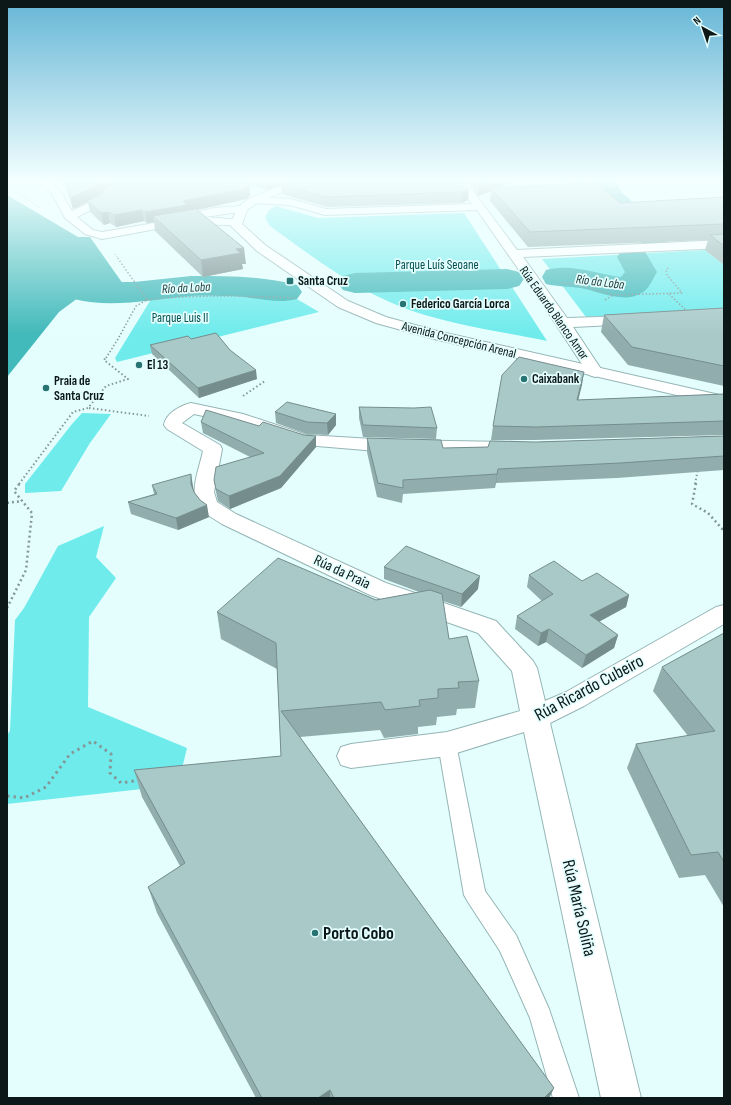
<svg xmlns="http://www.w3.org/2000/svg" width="731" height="1105" font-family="'Sofia Sans Condensed',sans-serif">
	<rect width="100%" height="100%" fill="#e4fefe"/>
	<path fill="#6febec" d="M276 206 318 218 464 213 547 341C500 331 443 324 399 306 352 287 311 256 270 226L265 218 269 210Z
		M705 250 724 265V311L586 317 542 259Z
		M176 290 285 292 319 312 117 362 115 358 153 296Z
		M82 413 111 414 90 443 61 491 25 493V484L72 424Z
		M104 526 96 557 116 578 89 617 88 707 187 748 178 785 7 804V735L10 731 15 620 24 608 58 546Z"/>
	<path fill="#42b9ba" d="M7 195 78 237H90L128 291 86 292 59 312 7 377Z
		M226 279 279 287 285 292 176 290 180 284Z"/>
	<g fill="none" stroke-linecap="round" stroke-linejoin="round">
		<path fill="#42b9ba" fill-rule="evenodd" d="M589 179H613L622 192 664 233 669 239 664 245 654 248 644 245 603 203Z
			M633 248 644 250 657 272C653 278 649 289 643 292 625 305 599 291 580 288 569 286 558 287 546 284L542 277 546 270C573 263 595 274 621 277L625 272 617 257 622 250Z
			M507 269 519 272 524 279 519 286 507 289 355 293 343 290 338 283 343 276 355 273Z
			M191 276C227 276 262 276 297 285L302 292 297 299C274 305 253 296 230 296 217 296 203 295 190 296 152 299 112 309 74 299L69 292 74 285 86 282H134Z"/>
		<defs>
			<path id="lane" d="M447 737 453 739 456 744 485 891 516 935 549 1009 579 1098H553L530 1018 500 951 468 902 464 895 438 744 441 739Z"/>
			<path id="street" d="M32 179C56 179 61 192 72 211L91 202 120 179H131L99 206 77 217 93 230 102 232 183 218 189 221 183 224 102 239 85 234 65 218 51 192Z
				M272 179H298L303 182C298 187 277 184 272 179Z
				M451 179H464L517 250 724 240V248L523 257 567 318 633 316 638 317 640 320 638 323 633 324 573 327 603 372 601 375 595 377 589 375 540 300 477 210 325 215 290 205 254 203 249 200 254 197 291 199 326 209 472 204 457 182Z
				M242 206 247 209 246 211 205 217 241 220 243 222C238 228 203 224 195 221L193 216C200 207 230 207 242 206Z
				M191 403 243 414 307 435 389 440 517 442 524 444 526 448 524 452 517 454 389 452 305 445 231 422 194 414 182 423 220 445 222 449 214 492 217 502 236 514 386 583 496 621 533 661 537 668 545 701 566 692 716 607 724 605V624L584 706 550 723 641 1098H601L524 732 447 756 351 768 341 765 337 756 341 747 351 744 447 732 520 711 512 671 478 633 370 595 222 524C215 519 206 515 201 509 187 495 200 467 203 451L167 429 164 425C166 413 180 406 191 403Z"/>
			<path id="secondary" d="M300 179H314L312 181 258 202 247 210 242 224 265 245 348 301 386 317 437 331 724 396V406L434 339 376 323 338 307 257 251 230 225 238 207 250 198Z"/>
		</defs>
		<use href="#lane" stroke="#95b5b5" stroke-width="2"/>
		<use href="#street" stroke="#95b5b5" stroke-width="2"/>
		<use href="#secondary" stroke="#95b5b5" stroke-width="2"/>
		<path stroke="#849898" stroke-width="1" stroke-dasharray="1 1.5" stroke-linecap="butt" d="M7 186 40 208
			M115 254 118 258"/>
		<path stroke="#849898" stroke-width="1.5" stroke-dasharray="1.5 2" stroke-linecap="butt" d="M562 283 575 284 613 295
			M669 294 688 312
			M147 300C197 294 245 296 295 298
			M605 300 613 295 682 293 667 275 666 270 669 267
			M106 358 118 339 136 306 147 300 117 257"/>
		<path stroke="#849898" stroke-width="2" stroke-dasharray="1.5 2.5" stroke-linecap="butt" d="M243 396 265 381
			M89 408 149 416
			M19 484 73 412 88 408 106 386 128 379 104 360 106 357
			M695 484 698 469"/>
		<path stroke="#849898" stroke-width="2.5" stroke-dasharray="2 3" stroke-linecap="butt" d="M696 483 692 504 708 513 724 531
			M7 503 22 501
			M7 608 26 570 32 513 14 491 20 483"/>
		<path stroke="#849898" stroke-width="3" stroke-dasharray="2.5 4" stroke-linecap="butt" d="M7 796 24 798 46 787 70 754 93 741 111 754 110 773 121 783 140 780"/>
		<use href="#lane" fill="#fff" fill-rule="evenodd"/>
		<use href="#street" fill="#fff" fill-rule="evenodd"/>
		<use href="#secondary" fill="#fff" fill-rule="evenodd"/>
	</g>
	<path fill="#91adad" d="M57 179H118L93 199 98 196 119 179H281V185L267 190 249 184 250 196 246 199 197 210 246 264H242L243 269 203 277 155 231 154 222 147 223 144 221 116 227 110 223 104 225 90 212 88 202 73 209 66 185Z
		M461 179 468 200 462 203 327 207 282 194 281 184Z
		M466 179H519L499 187 620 203 724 197V265L705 250 708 240 528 247 490 201 491 191 478 196Z
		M724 308V386L628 365 601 332 604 315Z
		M191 339 230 350 257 379 199 398 152 354 150 345Z
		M584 372 578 400 724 394V435L534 440H491L493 426Z
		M359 407 437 428 436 439 363 437 359 418Z
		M275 412 336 414V425L328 435 307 434 276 423Z
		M201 422 259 426 304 435 316 436V447L281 488 230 509 218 501 216 492 214 480 250 457 203 433Z
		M724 436V470L617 478 496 483 495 488 403 494 402 503 377 497 367 452V438L443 448 488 447 536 442Z
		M152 485 193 486 194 492 209 517 178 530 131 514 128 502 154 494Z
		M384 567 478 589 461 607 443 601 449 639 479 681 475 708 457 709 456 715 437 717 436 725 418 727V734L384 738 380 730 300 737 554 1088 549 1098H256L157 913 148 887 180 866 142 797 134 770 281 756 277 669 221 639 217 612 376 600 419 592 384 579Z
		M529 575 582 581 629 595 626 607 599 622 618 635 614 648 582 668 546 642 538 646 515 629 517 616 542 601 527 587Z
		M724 633V907L705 875 679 878 627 768 636 744 688 736 653 691 662 667Z"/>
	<path fill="#768d8d" d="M102 179H118L90 201 73 209 70 198Z
		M249 179 250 196 246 199 188 212 153 216 154 222 147 223 145 212 183 201Z
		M267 179H281V185L267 190Z
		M495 179H519L493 190 491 188V191L478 196 479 185Z
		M469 190 468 200 462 203V192Z
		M142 210 144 221 116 227 114 215Z
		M108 212 110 223 104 225 101 213Z
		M244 248 246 264H242L243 269 203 277 201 260 236 249Z
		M256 370 257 379 199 398 198 388Z
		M584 372 582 385 575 413 577 400Z
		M336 414V425L328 435 327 423Z
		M316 436V447L281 488 230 509 229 496Z
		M498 469 496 483 495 488 497 474Z
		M191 474 193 486V496L191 484Z
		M207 505 209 517 178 530 176 518Z
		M480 576 478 589 461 607 462 594Z
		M629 595 626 607 587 628 590 615Z
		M549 629 546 642 538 646 541 633Z
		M618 635 614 648 582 668 586 655Z
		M554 1088 549 1098H544Z
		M330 1090V1098H318Z"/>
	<path fill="#a9c9c9" stroke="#768d8d" d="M65 179H102L88 190 70 198Z
		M119 179H249V186L245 189 183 201 187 205 145 212 142 210 114 215 108 212 101 213 87 201 98 196Z
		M294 179H461L469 190 462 192 326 197 281 184Z
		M475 179H495L479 185Z
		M595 183 620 203 724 197V224L530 232 491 188Z
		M196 209 244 248 236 249 241 253 201 260 153 216Z
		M724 234V246L710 235Z
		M724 308V366L632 347 604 315Z
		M216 333 230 350 256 370 198 388 150 345 188 336 191 339Z
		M519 357 584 372 577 400 724 394V421L536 427 493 426 502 375Z
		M287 402 336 414 327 423 307 422 275 412Z
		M359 407 414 408 431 407 437 428 363 425Z
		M206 410 259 426 263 422 304 435 316 436 280 476 229 496 216 489 214 480 216 467 264 453 201 422Z
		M724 436V456L620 463 498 469 497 474 403 480V488L378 483 367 438 441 440 443 448 488 447 490 441 536 442Z
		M191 474V484L194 492 200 500 207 505 176 518 128 502 157 494 152 485Z
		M406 546 480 576 462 594 384 567Z
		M278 558 376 600 430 590 442 594 449 639 467 636 479 681 458 682 459 688 438 689V698L419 700 420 706 385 710 381 702 281 711 554 1088 544 1098H334L330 1090 318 1098H262L148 887 185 863 134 770 281 756 276 643 217 612Z
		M554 561 582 581 597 573 629 595 590 615 618 635 586 655 549 629 541 633 517 616 553 594 529 575Z
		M724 633V862L718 852 691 855 636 744 715 731 662 667Z"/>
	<linearGradient id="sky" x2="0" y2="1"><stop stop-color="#65b6d6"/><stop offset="0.54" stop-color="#f3ffff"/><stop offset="1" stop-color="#f3ffff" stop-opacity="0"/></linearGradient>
	<rect width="731" height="334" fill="url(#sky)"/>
	<g fill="#287373" stroke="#e4fefe" stroke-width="1.5">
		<rect x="286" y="277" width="8" height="8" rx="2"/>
		<circle cx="403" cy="304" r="4"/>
		<circle cx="139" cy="365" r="4"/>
		<circle cx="524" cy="379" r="4"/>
		<circle cx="46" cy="388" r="4"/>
		<circle cx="315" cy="933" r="4"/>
	</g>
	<g text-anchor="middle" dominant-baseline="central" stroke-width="3.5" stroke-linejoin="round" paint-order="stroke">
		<g font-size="13" fill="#044e4f" stroke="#e4fefe">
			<text x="437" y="265">Parque Luís Seoane</text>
			<text x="180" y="318">Parque Luis II</text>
		</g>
		<g font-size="13" font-weight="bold" fill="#0c1818" stroke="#e4fefe" text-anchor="start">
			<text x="298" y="281">Santa Cruz</text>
			<text x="411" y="304">Federico García Lorca</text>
			<text x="147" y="365">El 13</text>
			<text x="532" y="379">Caixabank</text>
			<text x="54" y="381">Praia de<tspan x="54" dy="15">Santa Cruz</tspan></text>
		</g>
		<g font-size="13" font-style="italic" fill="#1d3737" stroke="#e4fefe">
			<text transform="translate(600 282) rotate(7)">Río da Loba</text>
			<text transform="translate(186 288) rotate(-3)">Río da Loba</text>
		</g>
		<g font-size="13" fill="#0c1818" stroke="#e4fefe">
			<text transform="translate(554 313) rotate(55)">Rúa Eduardo Blanco Amor</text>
			<text transform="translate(459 340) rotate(14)">Avenida Concepción Arenal</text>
		</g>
		<g font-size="15" fill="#0c1818" stroke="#e4fefe">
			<text transform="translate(342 572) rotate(25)">Rúa da Praia</text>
		</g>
		<g font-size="18" fill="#0c1818" stroke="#e4fefe">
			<text transform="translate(589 688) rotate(-28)">Rúa Ricardo Cubeiro</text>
			<text transform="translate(579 908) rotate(77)">Rúa María Soliña</text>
		</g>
		<g font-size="18" font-weight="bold" fill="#0c1818" stroke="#e4fefe" text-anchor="start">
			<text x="323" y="933">Porto Cobo</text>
		</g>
	</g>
	<rect width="731" height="1105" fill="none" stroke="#0c1818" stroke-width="16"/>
	<g transform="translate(703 28) rotate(320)" stroke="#e4fefe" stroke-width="3" paint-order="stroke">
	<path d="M0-3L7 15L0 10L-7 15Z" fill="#0c1818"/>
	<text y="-6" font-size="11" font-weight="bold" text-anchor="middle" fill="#0c1818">N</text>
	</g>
</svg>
